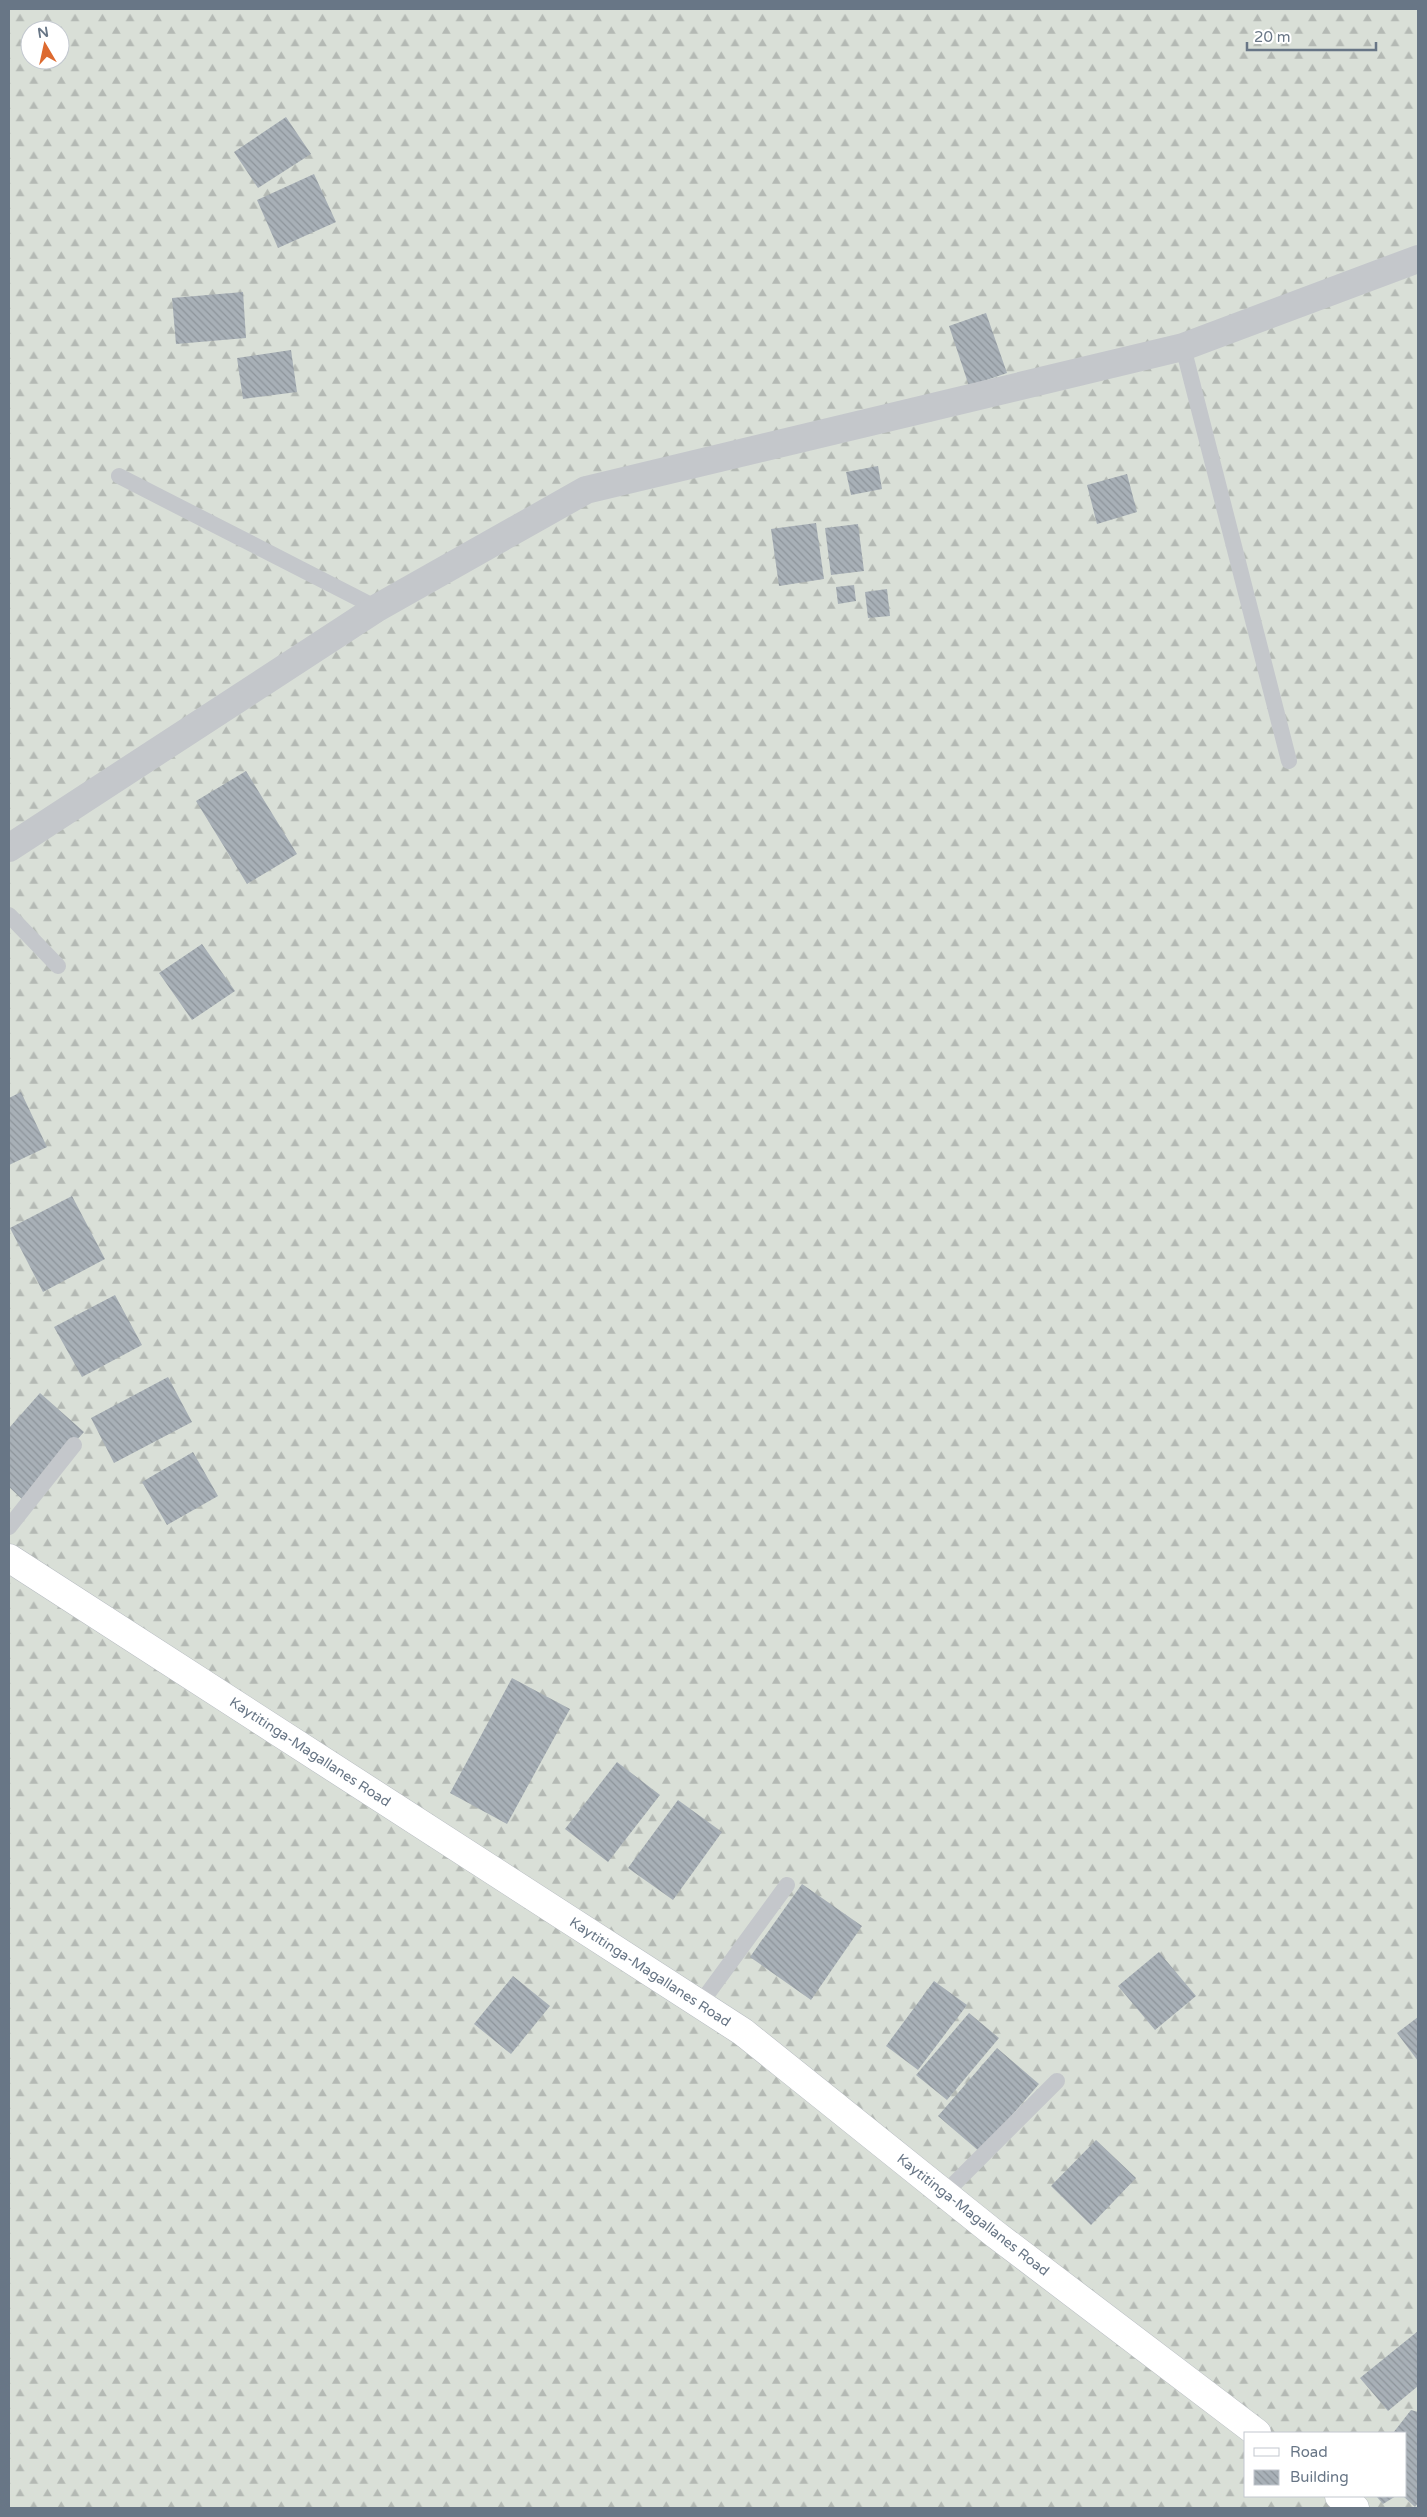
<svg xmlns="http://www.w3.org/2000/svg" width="1427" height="2517" font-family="'Varela Round',sans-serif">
	<defs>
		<pattern id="forest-firs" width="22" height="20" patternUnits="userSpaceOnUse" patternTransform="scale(1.25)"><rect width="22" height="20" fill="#d9dfd7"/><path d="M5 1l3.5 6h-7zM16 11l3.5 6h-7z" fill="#b4b9b4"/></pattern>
		<pattern id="building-back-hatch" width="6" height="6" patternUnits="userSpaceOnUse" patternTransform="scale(1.25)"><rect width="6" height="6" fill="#a8b0b7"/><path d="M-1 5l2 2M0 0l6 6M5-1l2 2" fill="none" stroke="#8d949a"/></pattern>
	</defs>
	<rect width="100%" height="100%" fill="#f8f8f6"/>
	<path fill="url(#forest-firs)" fill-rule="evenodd" d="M9 9H1418V2508H9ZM30 30H60V60H30ZM1246 2433H1406V2496H1246Z"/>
	<path fill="url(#building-back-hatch)" d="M286 117 311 154 258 188 234 152Z
		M314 174 336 222 278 248 257 200Z
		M243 292 246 338 176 344 172 298Z
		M986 313 1007 373 969 386 949 326Z
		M291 350 297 392 243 399 237 358Z
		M878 466 882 489 851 495 846 472Z
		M1127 474 1137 512 1097 524 1087 485Z
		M816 523 824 579 779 586 771 529Z
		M858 524 864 571 831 575 825 528Z
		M854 585 856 601 838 604 836 587Z
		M887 589 890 616 868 618 865 592Z
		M246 771 297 854 247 884 196 801Z
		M202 944 235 991 192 1020 159 973Z
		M21 1092 47 1147 9 1165V1098Z
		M72 1196 105 1259 43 1292 10 1228Z
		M115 1295 142 1345 82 1377 54 1327Z
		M168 1377 192 1422 114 1463 91 1418Z
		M40 1393 84 1432 23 1500 9 1487V1428Z
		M193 1452 218 1496 167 1525 142 1482Z
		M512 1678 570 1709 507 1824 450 1793Z
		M617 1762 660 1795 608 1862 565 1829Z
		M678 1800 722 1832 673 1900 628 1868Z
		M802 1884 862 1926 811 2000 750 1957Z
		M1159 1952 1196 1996 1155 2030 1118 1986Z
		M513 1976 550 2006 511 2054 474 2024Z
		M934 1981 967 2005 918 2070 886 2046Z
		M969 2013 999 2038 947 2100 916 2075Z
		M1418 2017V2061L1397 2033Z
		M997 2048 1039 2084 980 2152 938 2116Z
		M1096 2140 1136 2178 1091 2225 1051 2186Z
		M1418 2331V2386L1388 2411 1360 2378Z
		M1411 2410 1418 2412V2503L1415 2507 1403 2496H1406V2433H1393Z
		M1376 2496H1396L1383 2504Z"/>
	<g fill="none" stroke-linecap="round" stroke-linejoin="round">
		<defs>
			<path id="secondary" d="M9 1558 743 2032 995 2234 1257 2433
				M1339 2496 1355 2508"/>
		</defs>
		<use href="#secondary" stroke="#b6bbc0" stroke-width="29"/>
		<path stroke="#c4c7cb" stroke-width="16" d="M1183 347 1289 761
			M119 476 377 608
			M9 915 58 966
			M9 1527 74 1445
			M700 2004 787 1885
			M945 2193 1057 2081"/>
		<path stroke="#c4c7cb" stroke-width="28" d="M9 848 377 608 586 490 1183 347 1418 259"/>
		<use href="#secondary" stroke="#fff" stroke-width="28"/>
	</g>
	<g text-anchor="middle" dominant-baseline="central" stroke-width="5" stroke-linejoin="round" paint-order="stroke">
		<g font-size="14" fill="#687686" stroke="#fff">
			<text transform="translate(310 1752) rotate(33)">Kaytitinga-Magallanes Road</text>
			<text transform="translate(650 1972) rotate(33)">Kaytitinga-Magallanes Road</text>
			<text transform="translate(973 2215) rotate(38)">Kaytitinga-Magallanes Road</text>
		</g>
	</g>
	<rect width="1427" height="2517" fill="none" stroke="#687686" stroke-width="20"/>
	<rect x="1244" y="2432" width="162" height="65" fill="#ffffff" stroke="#c3c8cf"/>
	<rect x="1254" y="2448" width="25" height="8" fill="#ffffff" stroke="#c3c8cf"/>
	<text x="1290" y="2457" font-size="15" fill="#687686">Road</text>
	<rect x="1254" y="2470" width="25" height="15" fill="url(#building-back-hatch)" stroke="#c3c8cf"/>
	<text x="1290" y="2482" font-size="15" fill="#687686">Building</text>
	<g transform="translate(45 45) rotate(351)"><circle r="24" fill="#ffffff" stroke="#c3c8cf"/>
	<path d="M0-4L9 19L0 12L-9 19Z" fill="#dd6a30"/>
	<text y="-8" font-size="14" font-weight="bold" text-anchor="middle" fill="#687686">N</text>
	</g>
	<path d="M1247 42v8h129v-8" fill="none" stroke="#687686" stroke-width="2.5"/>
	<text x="1254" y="42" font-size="15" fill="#687686" stroke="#ffffff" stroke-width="4" paint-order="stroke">20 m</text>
</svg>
